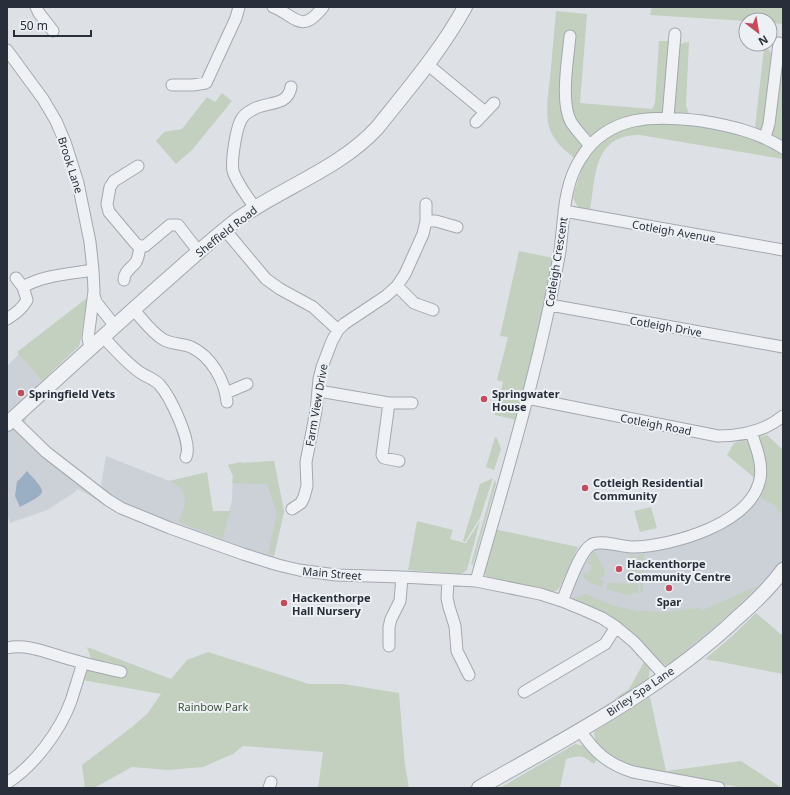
<svg xmlns="http://www.w3.org/2000/svg" width="790" height="795" font-family="'Noto Sans',sans-serif">
	<rect width="100%" height="100%" fill="#dde1e6"/>
	<path fill="#ccd0d7" d="M19 354 52 393 27 414 25 425 29 430 98 489 101 485 106 456 177 484 183 490 186 500 223 539 232 500 233 476 228 465 241 462 242 463 274 461 284 512 271 570 190 542 121 514 78 489 72 494 47 510 10 523 7 514V497L9 496 7 493V366Z
		M755 493 760 498 775 506 783 516V570L665 676 634 642 562 601 587 547H631L710 528Z"/>
	<path fill="#c3cfbf" d="M652 7H783V24L770 23V20H746V21L650 15Z
		M556 11 587 14 580 103 652 109 655 103 659 41H668L670 45C677 46 682 43 689 42L686 105 689 114 656 113 637 115 616 121 575 158C563 150 550 137 548 122 546 108 548 93 550 79 552 56 554 33 556 11Z
		M764 48 769 50 772 55 783 54 782 141 755 128Z
		M222 93 232 101 192 150 176 164 156 141 164 132 182 129 207 97 215 102Z
		M652 123H679L736 132 754 139 783 155V159L640 135C593 135 596 175 590 211L579 209 573 198C585 149 602 129 652 123Z
		M519 251 553 258 541 318 516 420 495 415 503 382 497 380 508 337 500 336Z
		M87 298 81 339 79 346 42 381 17 352Z
		M767 435 783 450V516L775 506 760 498 764 486 727 455 734 443Z
		M495 437 497 438 501 449 494 470 486 467Z
		M274 461 284 512 274 555 268 554 277 514 267 484 232 483 233 476 228 465 241 462 242 463Z
		M207 472 213 511H230L223 539 179 522C185 504 192 490 169 481Z
		M493 478 480 518 465 542 463 541 480 484Z
		M495 479 496 484 473 565 471 564Z
		M651 507 657 528 640 532 634 511Z
		M417 521 453 530 450 539 464 543H466L480 521 467 570 461 574 408 570Z
		M494 529 578 547 560 587 556 591 550 592 488 578 484 574V567Z
		M595 552 605 571 604 577 601 576 600 579 604 582 602 587C594 584 583 582 583 572L588 574 592 566 587 563 592 553Z
		M644 554 643 593H641L637 555Z
		M628 555H635L639 593 632 592 631 596 606 589 608 583 630 584 631 565H628Z
		M757 586C737 608 715 627 691 645 685 650 681 658 674 663 671 665 666 665 662 663 651 659 631 630 618 621 605 612 588 607 573 601L574 598 585 594 614 606 639 611 667 612 699 608 701 611Z
		M756 613 783 636V674L705 659 730 638Z
		M87 647 171 679 187 660 208 652 309 684H343L399 693 405 765 409 788H318L323 752 243 746 233 754 203 767 168 770 132 767 94 788H85L82 765 132 727 147 714 161 694 82 680 91 658Z
		M644 662 650 669 648 681 626 696 614 699 629 689Z
		M650 697 666 771 741 761 782 788H744L634 768 603 753 596 743 594 734 595 731Z
		M575 744 584 746 597 760 594 764C582 755 580 755 566 759L560 788H500Z"/>
	<path fill="#9bafc4" d="M27 471C49 495 47 492 20 507L15 496 17 481 19 480Z"/>
	<g fill="none" stroke-linecap="round" stroke-linejoin="round">
		<defs>
			<path id="minor" d="M36 7 39 13 53 31
				M273 7C296 16 301 35 323 7
				M570 36C568 59 560 102 571 122 576 130 584 138 590 146
				M7 50 43 99 56 121 65 142 78 183 90 242 93 270 94 291 88 338 90 348
				M427 64 485 112
				M172 85H193L206 83 236 18 239 7
				M668 117 675 34
				M476 122 494 103
				M765 137 769 124 779 43
				M138 166 114 181 110 187 107 204 109 212 136 244 140 246H145L170 225H178L199 252
				M255 208C248 197 237 184 233 171 231 161 236 129 241 120 243 116 248 112 252 110 266 101 288 107 291 87
				M564 211 783 250
				M426 221H436L457 227
				M225 230 266 279 280 289 313 307 338 330
				M124 280C124 271 131 269 136 262 139 257 139 251 140 246
				M397 286 414 303 433 310
				M23 287C44 275 70 274 93 270
				M94 295 96 302 115 326
				M550 305 783 347
				M133 309C143 320 152 333 164 340 172 344 183 344 191 347 211 356 225 381 227 402
				M7 319C16 313 22 309 27 300L23 287 16 278
				M103 337C115 349 127 364 141 373 147 377 154 379 159 384 170 396 193 443 186 457
				M319 391 389 403H412
				M226 393 247 384
				M527 398 718 436C740 436 765 431 783 416
				M389 403 382 455 384 458 399 461
				M12 419 46 452 108 500 121 508 170 528 243 554 278 565 299 570 336 575 402 577 476 581 540 594 562 601 584 610 602 618 616 627 634 642 665 676
				M292 509 301 503 304 497 307 486 306 462 316 411 319 379 322 367 332 341 338 330 344 324 386 296 397 286 405 274 423 234 426 221V204
				M448 580 447 598 449 607 455 626 457 651 469 675
				M476 581C502 489 530 397 550 303 553 286 557 268 560 251 564 220 563 185 581 158 608 114 656 115 702 121 731 126 758 132 783 148
				M562 601C568 588 579 552 591 545 600 539 622 547 633 547 672 546 751 524 760 479 763 463 756 447 751 432
				M389 646V627L391 619 400 601 402 577
				M7 648C29 643 52 655 73 660 89 665 105 668 121 672
				M524 692 605 644 616 627
				M580 730C594 752 608 764 633 772L719 788
				M7 783C34 766 60 731 71 701 75 689 79 675 83 663
				M269 788 271 782"/>
			<path id="tertiary" d="M7 424C59 377 110 330 162 284 187 262 212 239 238 219 283 187 339 169 377 128 408 89 441 51 465 7
				M479 788C568 737 662 689 737 618 753 604 770 588 783 570"/>
		</defs>
		<use href="#minor" stroke="#a3a8af" stroke-width="13"/>
		<use href="#tertiary" stroke="#a3a8af" stroke-width="16"/>
		<use href="#minor" stroke="#f0f1f5" stroke-width="11"/>
		<use href="#tertiary" stroke="#f0f1f5" stroke-width="14"/>
	</g>
	<g fill="#c34b5e" stroke="#edf0f4" stroke-width="1.5">
		<circle cx="21" cy="393" r="4"/>
		<circle cx="484" cy="399" r="4"/>
		<circle cx="585" cy="488" r="4"/>
		<circle cx="619" cy="569" r="4"/>
		<circle cx="669" cy="588" r="4"/>
		<circle cx="284" cy="603" r="4"/>
	</g>
	<g text-anchor="middle" dominant-baseline="central" stroke-width="4" stroke-linejoin="round" paint-order="stroke">
		<g font-size="11" fill="#282f3b" stroke="#edf0f4">
			<text transform="translate(71 165) rotate(72)">Brook Lane</text>
			<text transform="translate(226 231) rotate(-38)">Sheffield Road</text>
			<text transform="translate(674 231) rotate(10)">Cotleigh Avenue</text>
			<text transform="translate(556 262) rotate(-81)">Cotleigh Crescent</text>
			<text transform="translate(666 326) rotate(10)">Cotleigh Drive</text>
			<text transform="translate(316 405) rotate(-80)">Farm View Drive</text>
			<text transform="translate(656 424) rotate(11)">Cotleigh Road</text>
			<text transform="translate(332 573) rotate(5)">Main Street</text>
			<text transform="translate(640 691) rotate(-34)">Birley Spa Lane</text>
		</g>
		<g font-size="11" font-weight="bold" fill="#282f3b" stroke="#edf0f4" text-anchor="start">
			<text x="29" y="393">Springfield Vets</text>
			<text x="492" y="393">Springwater<tspan x="492" dy="13">House</tspan></text>
			<text x="593" y="482">Cotleigh Residential<tspan x="593" dy="13">Community</tspan></text>
			<text x="627" y="563">Hackenthorpe<tspan x="627" dy="13">Community Centre</tspan></text>
			<text x="292" y="597">Hackenthorpe<tspan x="292" dy="13">Hall Nursery</tspan></text>
			<text x="669" y="601" text-anchor="middle">Spar</text>
		</g>
		<g font-size="11" fill="#3d5636" stroke="#edf0f4">
			<text x="213" y="706">Rainbow Park</text>
		</g>
	</g>
	<rect width="790" height="795" fill="none" stroke="#282f3b" stroke-width="16"/>
	<g transform="translate(758 32) rotate(149)"><circle r="19" fill="#edf0f4" stroke="#9ea3aa"/>
	<path d="M0-3L7 15L0 10L-7 15Z" fill="#c34b5e"/>
	<text y="-6" font-size="11" font-weight="bold" text-anchor="middle" fill="#282f3b">N</text>
	</g>
	<path d="M14 30v6h77v-6" fill="none" stroke="#282f3b" stroke-width="2"/>
	<text x="20" y="30" font-size="12" fill="#282f3b" stroke="#edf0f4" stroke-width="3" paint-order="stroke">50 m</text>
</svg>
